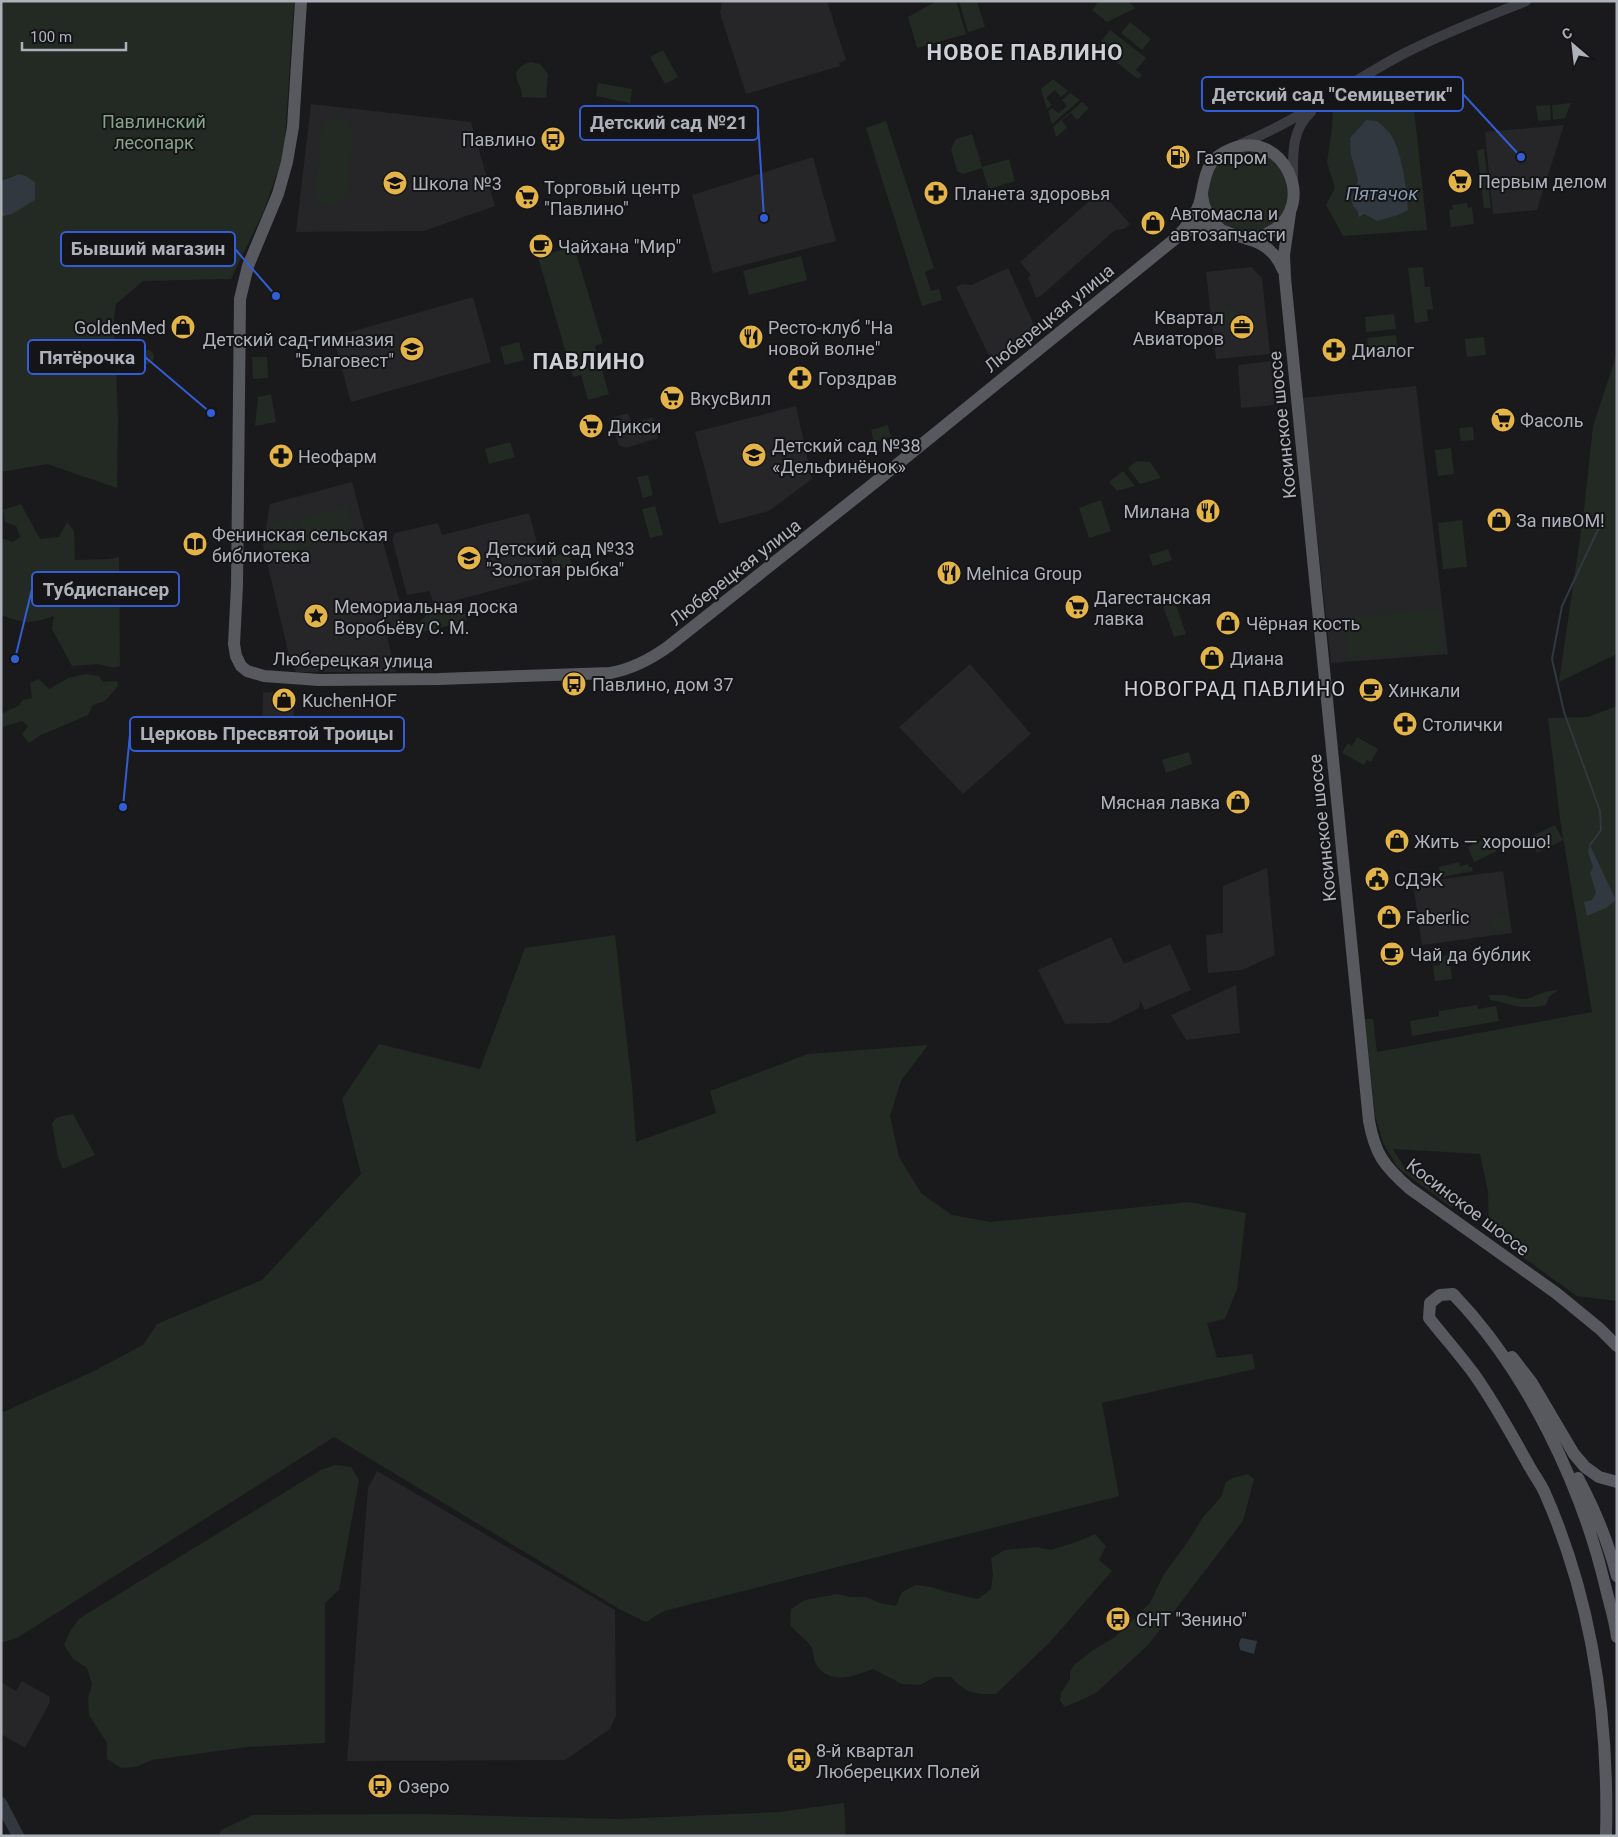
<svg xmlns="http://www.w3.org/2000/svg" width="1618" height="1837" font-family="Roboto,sans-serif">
	<rect width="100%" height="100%" fill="#1a1a1c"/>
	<path fill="#262629" d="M722 1H827L846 60 839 63 840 66 746 94 720 13Z
		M311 104 471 122 495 206 424 231 296 232Z
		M1564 125 1537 210 1493 214 1485 132Z
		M813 157 836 241 713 273 692 195Z
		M1095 196 1099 201 1105 196 1130 224 1124 229 1115 230 1042 295 1036 298 1028 277 1031 275 1020 262Z
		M1251 267 1262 278 1270 354 1216 359 1206 272Z
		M1008 268 1035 327 1042 335 1037 339 1031 333 999 361 993 364 956 287 962 284 971 285Z
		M473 297 491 362 351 402 333 337Z
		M1271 361 1274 405 1241 408 1238 365Z
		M1416 386 1448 654 1331 663 1302 398Z
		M796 406 812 479 769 511 719 524 695 432Z
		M628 413 632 423 653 417 658 438 626 448 619 445 609 419Z
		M352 482 368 543 382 539 400 602 396 606 404 632 387 637 396 672H296L291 664 263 545 270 504Z
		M529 513 546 576 435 606 429 591 407 595 392 539 395 533 438 523 442 535Z
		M970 664 1031 734 963 794 899 727Z
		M263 692 295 694 292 743 262 742Z
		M1267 868 1275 955 1242 970 1208 973 1206 935 1223 933V886Z
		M1503 871 1512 933 1422 945 1413 883Z
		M1111 937 1124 964 1170 944 1191 990 1145 1010 1140 1001 1139 1008 1109 1023 1065 1024 1038 970Z
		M1236 985 1240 1033 1186 1040 1171 1015Z
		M377 1471 615 1610 616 1716 610 1729 565 1760 347 1761 368 1488Z
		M22 1681 50 1697 49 1704 25 1748 1 1734V1682L16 1691Z"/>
	<path fill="#222a23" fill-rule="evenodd" d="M1 1H294L284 154 263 213 231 279 143 281 116 304 114 318 118 418 117 488 47 464 1 472V217L12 214 35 182C20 172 17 174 1 181Z
		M937 1H956L966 34 917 48 908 17Z
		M959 1H977L985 27 968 32Z
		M1099 1H1127L1136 8 1107 22 1092 10Z
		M1130 22 1151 39 1142 50 1121 33Z
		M1110 30 1146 58 1136 70 1142 75 1138 79 1097 47Z
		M663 50 678 77 665 84 650 57Z
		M530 62 540 64 548 74 546 98 522 97C523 83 504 72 530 62Z
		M1053 79 1068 91 1061 97 1055 90 1046 98 1052 105 1047 109 1041 89Z
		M598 83 632 89 630 103 596 96Z
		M1388 86 1412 90 1427 230 1343 236 1326 205 1335 188 1327 162 1332 128 1333 108 1336 101 1357 88 1378 91ZM1351 155 1377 221 1364 214 1351 198 1358 181Z
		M1070 93 1080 100 1052 124 1048 111 1052 108 1058 113 1067 106 1062 100Z
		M1082 102 1089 108 1077 120 1071 113 1062 120 1067 128 1056 137 1053 127Z
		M1571 103 1565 118 1553 120 1552 105Z
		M1550 105 1551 120 1538 121 1536 106Z
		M340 119 347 122 354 133 347 196C334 206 328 209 315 198L321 129 328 120Z
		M886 121 934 268 925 272 931 291 939 289 942 300 922 306 866 128Z
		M972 134 982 167 1009 159 1015 181 989 189 982 168 963 174 957 171 951 149 956 139Z
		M1484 149 1491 208H1484L1477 150Z
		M1207 192a41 41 0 1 1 82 0a41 41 0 1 1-82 0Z
		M1467 203 1468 208 1472 207 1474 224 1451 227 1449 210 1453 209 1452 205Z
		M574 246 603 343 595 346 609 394 588 400 581 375 573 377 538 257Z
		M801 256 807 280 749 295 743 271Z
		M1423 267 1425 287H1430L1433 309 1427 310 1428 321 1415 323 1408 268Z
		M1235 308 1238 323 1221 325 1220 310Z
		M1394 314 1396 329 1366 332 1365 317Z
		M1396 335 1398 351 1369 354 1367 338Z
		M1484 337 1486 355 1467 357 1465 339Z
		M519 342 524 360 505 365 500 347Z
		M140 357a7 7 0 1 1 14 0a7 7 0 1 1-14 0Z
		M1617 353V654L1559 682 1584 510 1593 426Z
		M252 357H267L268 378 253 379Z
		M271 394 276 422 255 426 258 397Z
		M888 425 891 437 874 442 871 430Z
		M1473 427 1474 440 1461 441 1459 428Z
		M510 442 515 457 489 464 485 449Z
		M1451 448 1454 474 1438 476 1435 450Z
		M1137 461 1150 462 1161 478 1140 484 1128 468Z
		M1123 471 1135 486 1117 491 1109 482Z
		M648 475 653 495 643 498 637 477Z
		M1101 500 1111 531 1089 538 1079 508Z
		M21 504 40 539 59 537 67 522 74 531 75 560 110 559 119 557 120 666 114 668 98 664 72 666 52 629 54 616C29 624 26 624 1 615V538L13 542 20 537 16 526 5 522 3 510Z
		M347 506 355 534 303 548 296 521Z
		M655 506 663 535 650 538 642 509Z
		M291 518 300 551 281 556 271 524Z
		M1462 520 1467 567 1443 569 1438 523Z
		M1168 549 1172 560 1153 566 1149 555Z
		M568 552 572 566 554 571 551 557Z
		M462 601 467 621 423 632 420 622C433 607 444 606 462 601Z
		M1175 602 1186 634 1174 637 1163 606Z
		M1440 609 1444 651 1348 659 1345 617Z
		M86 674 99 676 103 682 117 681 118 686 105 701 93 705 88 715 41 735 29 743 22 734 28 726 22 721 3 727 1 726V714L18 706 23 700 32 698 30 683 39 679 49 689 68 678Z
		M1617 706V1301L1577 1296 1489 1233 1488 1192 1480 1154 1393 1149 1407 1171 1455 1200 1452 1208 1398 1168 1383 1143 1375 1115 1365 1019H1373L1377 1052 1592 1012 1560 819 1548 718 1588 717Z
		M1357 737 1378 749 1371 762 1367 760 1364 765 1342 753 1348 743 1352 746Z
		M1189 752 1192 764 1166 773 1162 760Z
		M1555 825 1563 840 1537 853 1529 838Z
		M1490 837 1497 851 1474 862 1468 847Z
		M1459 862 1460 866 1468 864 1469 867H1472L1473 871 1441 877 1439 867Z
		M1508 916 1510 930 1492 933 1490 919Z
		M615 935 632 1086 636 1142 716 1113 710 1091 808 1054 928 1045 901 1081 890 1116 899 1157 921 1193 952 1215 990 1222 1190 1202 1246 1213 1237 1289 1225 1319 1207 1323 1217 1358 1252 1354 1255 1369 1102 1403 1119 1496 664 1611 646 1622 621 1610 334 1437 17 1638 1 1643V1413L92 1372 143 1345 157 1324 262 1280 361 1174 342 1099 379 1044 480 1069 525 948Z
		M1449 955 1452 979 1435 981 1433 966 1440 965 1439 957Z
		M1558 990 1549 997 1546 1005C1522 1011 1513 1004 1490 1000L1489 995H1504L1520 999H1527L1545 992Z
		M1477 1005 1478 1009 1496 1006 1499 1021 1412 1036 1410 1021 1439 1016V1011Z
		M73 1114 95 1155 63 1169 58 1157 52 1124C55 1115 64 1116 73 1114Z
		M335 1465 351 1467 359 1480 339 1590 325 1603V1743L247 1747 152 1760 136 1767 121 1768 107 1759V1743L89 1715 88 1699 92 1684 87 1668 73 1659 64 1645 70 1631 80 1618 321 1470Z
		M1248 1474 1254 1479 1243 1521 1149 1644 1096 1693 1065 1707 1060 1701 1061 1693 1070 1679V1672L1074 1665 1093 1650 1115 1637 1150 1603 1164 1574 1189 1540 1203 1517 1221 1497 1226 1482 1233 1478Z
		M1095 1534 1106 1546 1099 1560 1112 1571 1050 1642 996 1694C973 1694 967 1694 951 1677H935L920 1685 902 1684 873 1669C855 1676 829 1686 816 1664 813 1659 814 1653 812 1648 807 1640 796 1632 790 1625L791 1609 805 1600 837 1594 851 1597H866L880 1603 896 1606 902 1592 916 1585 931 1587 947 1592 978 1599 991 1589 993 1574 991 1558 1005 1550 1036 1547 1051 1550 1082 1540Z
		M844 1803 846 1836H218L221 1830 253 1815 421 1814 619 1819 779 1812Z"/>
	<path fill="#31383f" d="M1366 120 1377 121C1382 125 1388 130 1391 135 1402 151 1407 191 1408 210L1398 215 1377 221 1364 214 1359 217 1357 210 1353 206 1351 197 1358 181 1351 155 1350 138Z
		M19 174 26 176 35 182V200L12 214 1 217V181Z
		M1590 845 1616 900 1606 908 1587 916 1584 902 1592 900 1596 893 1590 873 1593 867 1588 852Z
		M1241 1638 1257 1641 1254 1654 1240 1650 1239 1644Z"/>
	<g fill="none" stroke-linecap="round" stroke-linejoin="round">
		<path stroke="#31383f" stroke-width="2" d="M1590 845 1601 830 1600 811 1564 712 1552 659 1562 606 1603 519"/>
		<path stroke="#31383f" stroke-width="12" d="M1 1803 18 1836"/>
		<path stroke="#3b3c41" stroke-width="10" d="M1241 144C1297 121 1347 84 1401 55 1441 34 1484 18 1526 1
			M1293 180C1293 155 1291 130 1311 112"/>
		<path stroke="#57595f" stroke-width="12" d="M301 1 293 127 287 162 278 194 248 266 240 299 237 586 234 644 236 656 241 666 247 671 264 676 319 680 439 679 610 673C633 669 651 659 669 646L878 480 1181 234C1189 230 1197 226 1206 227 1231 228 1242 249 1272 231 1319 203 1282 128 1231 149 1202 160 1206 181 1199 205 1194 218 1185 229 1175 239
			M1202 195C1203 209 1210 220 1220 229
			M1290 213 1284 255 1285 278 1369 1121C1375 1154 1384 1166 1409 1188L1556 1293 1600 1329 1617 1346
			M1247 239C1264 243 1277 254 1283 270
			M1512 1357 1532 1383 1574 1454 1585 1467 1599 1477 1617 1482
			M1578 1478C1595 1510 1608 1541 1617 1576
			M1606 1836C1609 1718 1592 1599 1544 1491 1539 1481 1532 1472 1527 1462 1510 1432 1494 1402 1474 1374 1460 1355 1444 1337 1429 1318L1430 1303 1440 1295 1453 1294C1527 1371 1582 1486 1606 1589 1610 1605 1615 1621 1617 1637"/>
	</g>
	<defs>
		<symbol id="bus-disc" viewBox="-11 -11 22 22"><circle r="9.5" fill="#e4b449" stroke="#151517"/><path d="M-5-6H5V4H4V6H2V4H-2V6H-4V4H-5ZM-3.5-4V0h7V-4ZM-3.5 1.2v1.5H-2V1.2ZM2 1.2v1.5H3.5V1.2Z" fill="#111"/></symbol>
		<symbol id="fuel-disc" viewBox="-11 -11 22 22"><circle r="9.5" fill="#e4b449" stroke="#151517"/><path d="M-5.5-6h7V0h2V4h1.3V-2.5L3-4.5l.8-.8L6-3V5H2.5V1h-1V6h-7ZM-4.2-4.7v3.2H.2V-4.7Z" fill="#111"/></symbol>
		<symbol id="supermarket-disc" viewBox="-11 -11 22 22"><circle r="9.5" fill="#e4b449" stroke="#151517"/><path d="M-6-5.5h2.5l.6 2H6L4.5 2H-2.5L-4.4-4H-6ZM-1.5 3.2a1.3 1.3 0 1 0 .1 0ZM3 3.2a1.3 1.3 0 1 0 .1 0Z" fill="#111"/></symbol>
		<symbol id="school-disc" viewBox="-11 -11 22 22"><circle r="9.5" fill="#e4b449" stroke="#151517"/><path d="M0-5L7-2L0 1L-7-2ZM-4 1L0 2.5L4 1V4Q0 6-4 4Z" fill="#111"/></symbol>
		<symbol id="pharmacy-disc" viewBox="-11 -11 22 22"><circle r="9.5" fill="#e4b449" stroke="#151517"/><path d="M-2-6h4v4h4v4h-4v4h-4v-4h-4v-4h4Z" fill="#111"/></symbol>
		<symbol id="shop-disc" viewBox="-11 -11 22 22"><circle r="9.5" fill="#e4b449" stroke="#151517"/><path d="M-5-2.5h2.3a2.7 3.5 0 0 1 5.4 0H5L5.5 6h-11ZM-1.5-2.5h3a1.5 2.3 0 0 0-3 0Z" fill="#111"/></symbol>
		<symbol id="cafe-disc" viewBox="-11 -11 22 22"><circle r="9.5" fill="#e4b449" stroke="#151517"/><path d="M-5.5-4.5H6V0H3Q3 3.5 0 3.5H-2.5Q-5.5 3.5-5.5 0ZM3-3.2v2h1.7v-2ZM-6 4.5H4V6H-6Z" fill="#111"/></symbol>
		<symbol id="office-disc" viewBox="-11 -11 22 22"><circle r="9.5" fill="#e4b449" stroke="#151517"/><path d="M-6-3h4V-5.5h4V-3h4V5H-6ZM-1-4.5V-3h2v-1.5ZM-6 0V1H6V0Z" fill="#111"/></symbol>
		<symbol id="restaurant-disc" viewBox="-11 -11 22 22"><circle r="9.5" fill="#e4b449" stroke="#151517"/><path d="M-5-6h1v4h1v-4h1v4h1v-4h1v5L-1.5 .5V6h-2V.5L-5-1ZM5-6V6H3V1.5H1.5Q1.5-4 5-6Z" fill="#111"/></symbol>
		<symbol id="library-disc" viewBox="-11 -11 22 22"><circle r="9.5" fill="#e4b449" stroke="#151517"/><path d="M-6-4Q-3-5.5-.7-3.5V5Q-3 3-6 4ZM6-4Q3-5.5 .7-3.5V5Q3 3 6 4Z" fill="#111"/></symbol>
		<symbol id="sight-disc" viewBox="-11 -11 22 22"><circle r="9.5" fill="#e4b449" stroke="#151517"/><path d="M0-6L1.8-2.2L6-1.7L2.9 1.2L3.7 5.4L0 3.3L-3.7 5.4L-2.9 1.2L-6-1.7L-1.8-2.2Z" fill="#111"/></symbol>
		<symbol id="civic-disc" viewBox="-11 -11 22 22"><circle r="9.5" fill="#e4b449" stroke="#151517"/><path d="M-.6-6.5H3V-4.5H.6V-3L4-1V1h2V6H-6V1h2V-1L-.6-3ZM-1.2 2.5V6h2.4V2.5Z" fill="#111"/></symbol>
	</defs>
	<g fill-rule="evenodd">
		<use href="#bus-disc" x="539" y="125" width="28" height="28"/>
		<use href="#fuel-disc" x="1164" y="143" width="28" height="28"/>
		<use href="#supermarket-disc" x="1446" y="167" width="28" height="28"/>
		<use href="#school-disc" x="381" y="169" width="28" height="28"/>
		<use href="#pharmacy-disc" x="922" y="179" width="28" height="28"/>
		<use href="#supermarket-disc" x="513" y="183" width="28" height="28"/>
		<use href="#shop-disc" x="1139" y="209" width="28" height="28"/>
		<use href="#cafe-disc" x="527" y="232" width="28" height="28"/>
		<use href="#shop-disc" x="169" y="313" width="28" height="28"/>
		<use href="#office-disc" x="1228" y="313" width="28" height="28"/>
		<use href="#restaurant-disc" x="737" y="323" width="28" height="28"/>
		<use href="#school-disc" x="398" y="335" width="28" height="28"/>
		<use href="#pharmacy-disc" x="1320" y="336" width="28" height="28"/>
		<use href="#pharmacy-disc" x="786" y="364" width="28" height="28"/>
		<use href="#supermarket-disc" x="658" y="384" width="28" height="28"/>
		<use href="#supermarket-disc" x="1489" y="406" width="28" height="28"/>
		<use href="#supermarket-disc" x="577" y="412" width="28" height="28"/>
		<use href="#school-disc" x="740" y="441" width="28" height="28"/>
		<use href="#pharmacy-disc" x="267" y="442" width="28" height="28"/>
		<use href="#restaurant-disc" x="1194" y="497" width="28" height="28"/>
		<use href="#shop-disc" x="1485" y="506" width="28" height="28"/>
		<use href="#library-disc" x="181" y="530" width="28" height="28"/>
		<use href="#school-disc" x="455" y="544" width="28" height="28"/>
		<use href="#restaurant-disc" x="935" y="559" width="28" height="28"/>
		<use href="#supermarket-disc" x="1063" y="593" width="28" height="28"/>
		<use href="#sight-disc" x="302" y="602" width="28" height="28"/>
		<use href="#shop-disc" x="1214" y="609" width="28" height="28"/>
		<use href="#shop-disc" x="1198" y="644" width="28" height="28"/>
		<use href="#bus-disc" x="560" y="670" width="28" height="28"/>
		<use href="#cafe-disc" x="1357" y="676" width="28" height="28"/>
		<use href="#shop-disc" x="270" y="686" width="28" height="28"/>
		<use href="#pharmacy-disc" x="1391" y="710" width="28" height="28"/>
		<use href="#shop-disc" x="1224" y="788" width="28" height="28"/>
		<use href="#shop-disc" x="1383" y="827" width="28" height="28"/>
		<use href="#civic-disc" x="1363" y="865" width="28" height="28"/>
		<use href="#shop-disc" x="1375" y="903" width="28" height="28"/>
		<use href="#cafe-disc" x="1378" y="940" width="28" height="28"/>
		<use href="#bus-disc" x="1104" y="1605" width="28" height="28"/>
		<use href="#bus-disc" x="785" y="1746" width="28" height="28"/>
		<use href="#bus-disc" x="366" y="1772" width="28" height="28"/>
	</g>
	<g text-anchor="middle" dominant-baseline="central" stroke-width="4" stroke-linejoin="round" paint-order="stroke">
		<g font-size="18" fill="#86a489" stroke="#151517">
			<text x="154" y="121">Павлинский<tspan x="154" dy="21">лесопарк</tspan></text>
		</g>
		<g font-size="18" fill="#aeb1ba" stroke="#151517" text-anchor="start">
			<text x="536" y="139" text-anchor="end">Павлино</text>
			<text x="1196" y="157">Газпром</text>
			<text x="1478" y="181">Первым делом</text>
			<text x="412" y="183">Школа №3</text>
			<text x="544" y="187">Торговый центр<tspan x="544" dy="21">"Павлино"</tspan></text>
			<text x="954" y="193">Планета здоровья</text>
			<text x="1170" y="213">Автомасла и<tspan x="1170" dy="21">автозапчасти</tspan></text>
			<text x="558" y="246">Чайхана "Мир"</text>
			<text x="1224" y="317" text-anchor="end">Квартал<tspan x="1224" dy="21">Авиаторов</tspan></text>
			<text x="166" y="327" text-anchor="end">GoldenMed</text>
			<text x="768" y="327">Ресто-клуб "На<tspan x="768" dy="21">новой волне"</tspan></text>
			<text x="394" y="339" text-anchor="end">Детский сад-гимназия<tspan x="394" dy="21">"Благовест"</tspan></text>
			<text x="1352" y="350">Диалог</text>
			<text x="818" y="378">Горздрав</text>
			<text x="690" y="398">ВкусВилл</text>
			<text x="1520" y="420">Фасоль</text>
			<text x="608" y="426">Дикси</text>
			<text x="772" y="445">Детский сад №38<tspan x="772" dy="21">«Дельфинёнок»</tspan></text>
			<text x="298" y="456">Неофарм</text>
			<text x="1190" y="511" text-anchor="end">Милана</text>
			<text x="1516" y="520">За пивОМ!</text>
			<text x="212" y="534">Фенинская сельская<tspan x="212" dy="21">библиотека</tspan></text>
			<text x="486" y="548">Детский сад №33<tspan x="486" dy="21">"Золотая рыбка"</tspan></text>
			<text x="966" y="573">Melnica Group</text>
			<text x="1094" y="597">Дагестанская<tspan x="1094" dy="21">лавка</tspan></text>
			<text x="334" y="606">Мемориальная доска<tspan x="334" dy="21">Воробьёву С. М.</tspan></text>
			<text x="1246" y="623">Чёрная кость</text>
			<text x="1230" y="658">Диана</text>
			<text x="592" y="684">Павлино, дом 37</text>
			<text x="1388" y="690">Хинкали</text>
			<text x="302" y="700">KuchenHOF</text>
			<text x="1422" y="724">Столички</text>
			<text x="1220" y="802" text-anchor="end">Мясная лавка</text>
			<text x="1414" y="841">Жить — хорошо!</text>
			<text x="1394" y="879">СДЭК</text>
			<text x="1406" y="917">Faberlic</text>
			<text x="1410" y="954">Чай да бублик</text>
			<text x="1136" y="1619">СНТ "Зенино"</text>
			<text x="816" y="1750">8-й квартал<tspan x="816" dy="21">Люберецких Полей</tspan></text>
			<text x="398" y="1786">Озеро</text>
		</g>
		<g font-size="18" fill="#aeb1ba" stroke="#151517">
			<text transform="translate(1049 318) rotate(-39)">Люберецкая улица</text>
			<text transform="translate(1282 425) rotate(-96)">Косинское шоссе</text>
			<text transform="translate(735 572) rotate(-38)">Люберецкая улица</text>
			<text transform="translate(353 660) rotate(1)">Люберецкая улица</text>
			<text transform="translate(1322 828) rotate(-96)">Косинское шоссе</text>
			<text transform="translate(1468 1207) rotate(37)">Косинское шоссе</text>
		</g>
		<g font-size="19" font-style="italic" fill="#889db2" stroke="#151517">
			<text x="1382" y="193">Пятачок</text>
		</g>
		<g font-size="20" letter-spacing="1" fill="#ced0d7" stroke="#151517">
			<text x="1235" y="689">НОВОГРАД ПАВЛИНО</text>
		</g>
		<g font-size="22" font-weight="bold" letter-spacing="1" fill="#ced0d7" stroke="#151517">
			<text x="1025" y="52">НОВОЕ ПАВЛИНО</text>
			<text x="589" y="361">ПАВЛИНО</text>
		</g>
	</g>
	<path fill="none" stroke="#335dd4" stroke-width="2" d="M1521 157L1463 94M764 218L758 123M276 296L235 249M211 413L145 357M15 659L32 589M123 807L130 734"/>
	<g fill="#335dd4" stroke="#151517" stroke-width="2">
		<circle cx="1521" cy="157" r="5"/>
		<circle cx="764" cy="218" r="5"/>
		<circle cx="276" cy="296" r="5"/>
		<circle cx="211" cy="413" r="5"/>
		<circle cx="15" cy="659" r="5"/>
		<circle cx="123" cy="807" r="5"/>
	</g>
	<g fill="#151517" stroke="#335dd4" stroke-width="2">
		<rect x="1202" y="77" width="261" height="34" rx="5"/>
		<rect x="580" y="106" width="178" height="34" rx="5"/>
		<rect x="61" y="232" width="174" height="34" rx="5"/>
		<rect x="28" y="340" width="117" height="34" rx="5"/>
		<rect x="32" y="572" width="147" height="34" rx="5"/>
		<rect x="130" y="717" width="274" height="34" rx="5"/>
	</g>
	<g font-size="19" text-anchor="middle" font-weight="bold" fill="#aeb1ba">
		<text x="1332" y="101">Детский сад "Семицветик"</text>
		<text x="669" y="129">Детский сад №21</text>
		<text x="148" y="255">Бывший магазин</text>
		<text x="87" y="364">Пятёрочка</text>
		<text x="106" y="596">Тубдиспансер</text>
		<text x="267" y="740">Церковь Пресвятой Троицы</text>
	</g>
	<rect width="1618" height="1837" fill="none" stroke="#aeb1ba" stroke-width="5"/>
	<g transform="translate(1573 45) rotate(332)" stroke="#151517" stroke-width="4" paint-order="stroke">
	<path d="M0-4L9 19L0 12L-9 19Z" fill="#aeb1ba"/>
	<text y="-8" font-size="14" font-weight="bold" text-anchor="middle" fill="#aeb1ba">С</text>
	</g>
	<path d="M22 42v8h104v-8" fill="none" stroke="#aeb1ba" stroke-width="2.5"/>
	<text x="30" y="42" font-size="15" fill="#aeb1ba" stroke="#151517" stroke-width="4" paint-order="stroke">100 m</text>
</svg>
